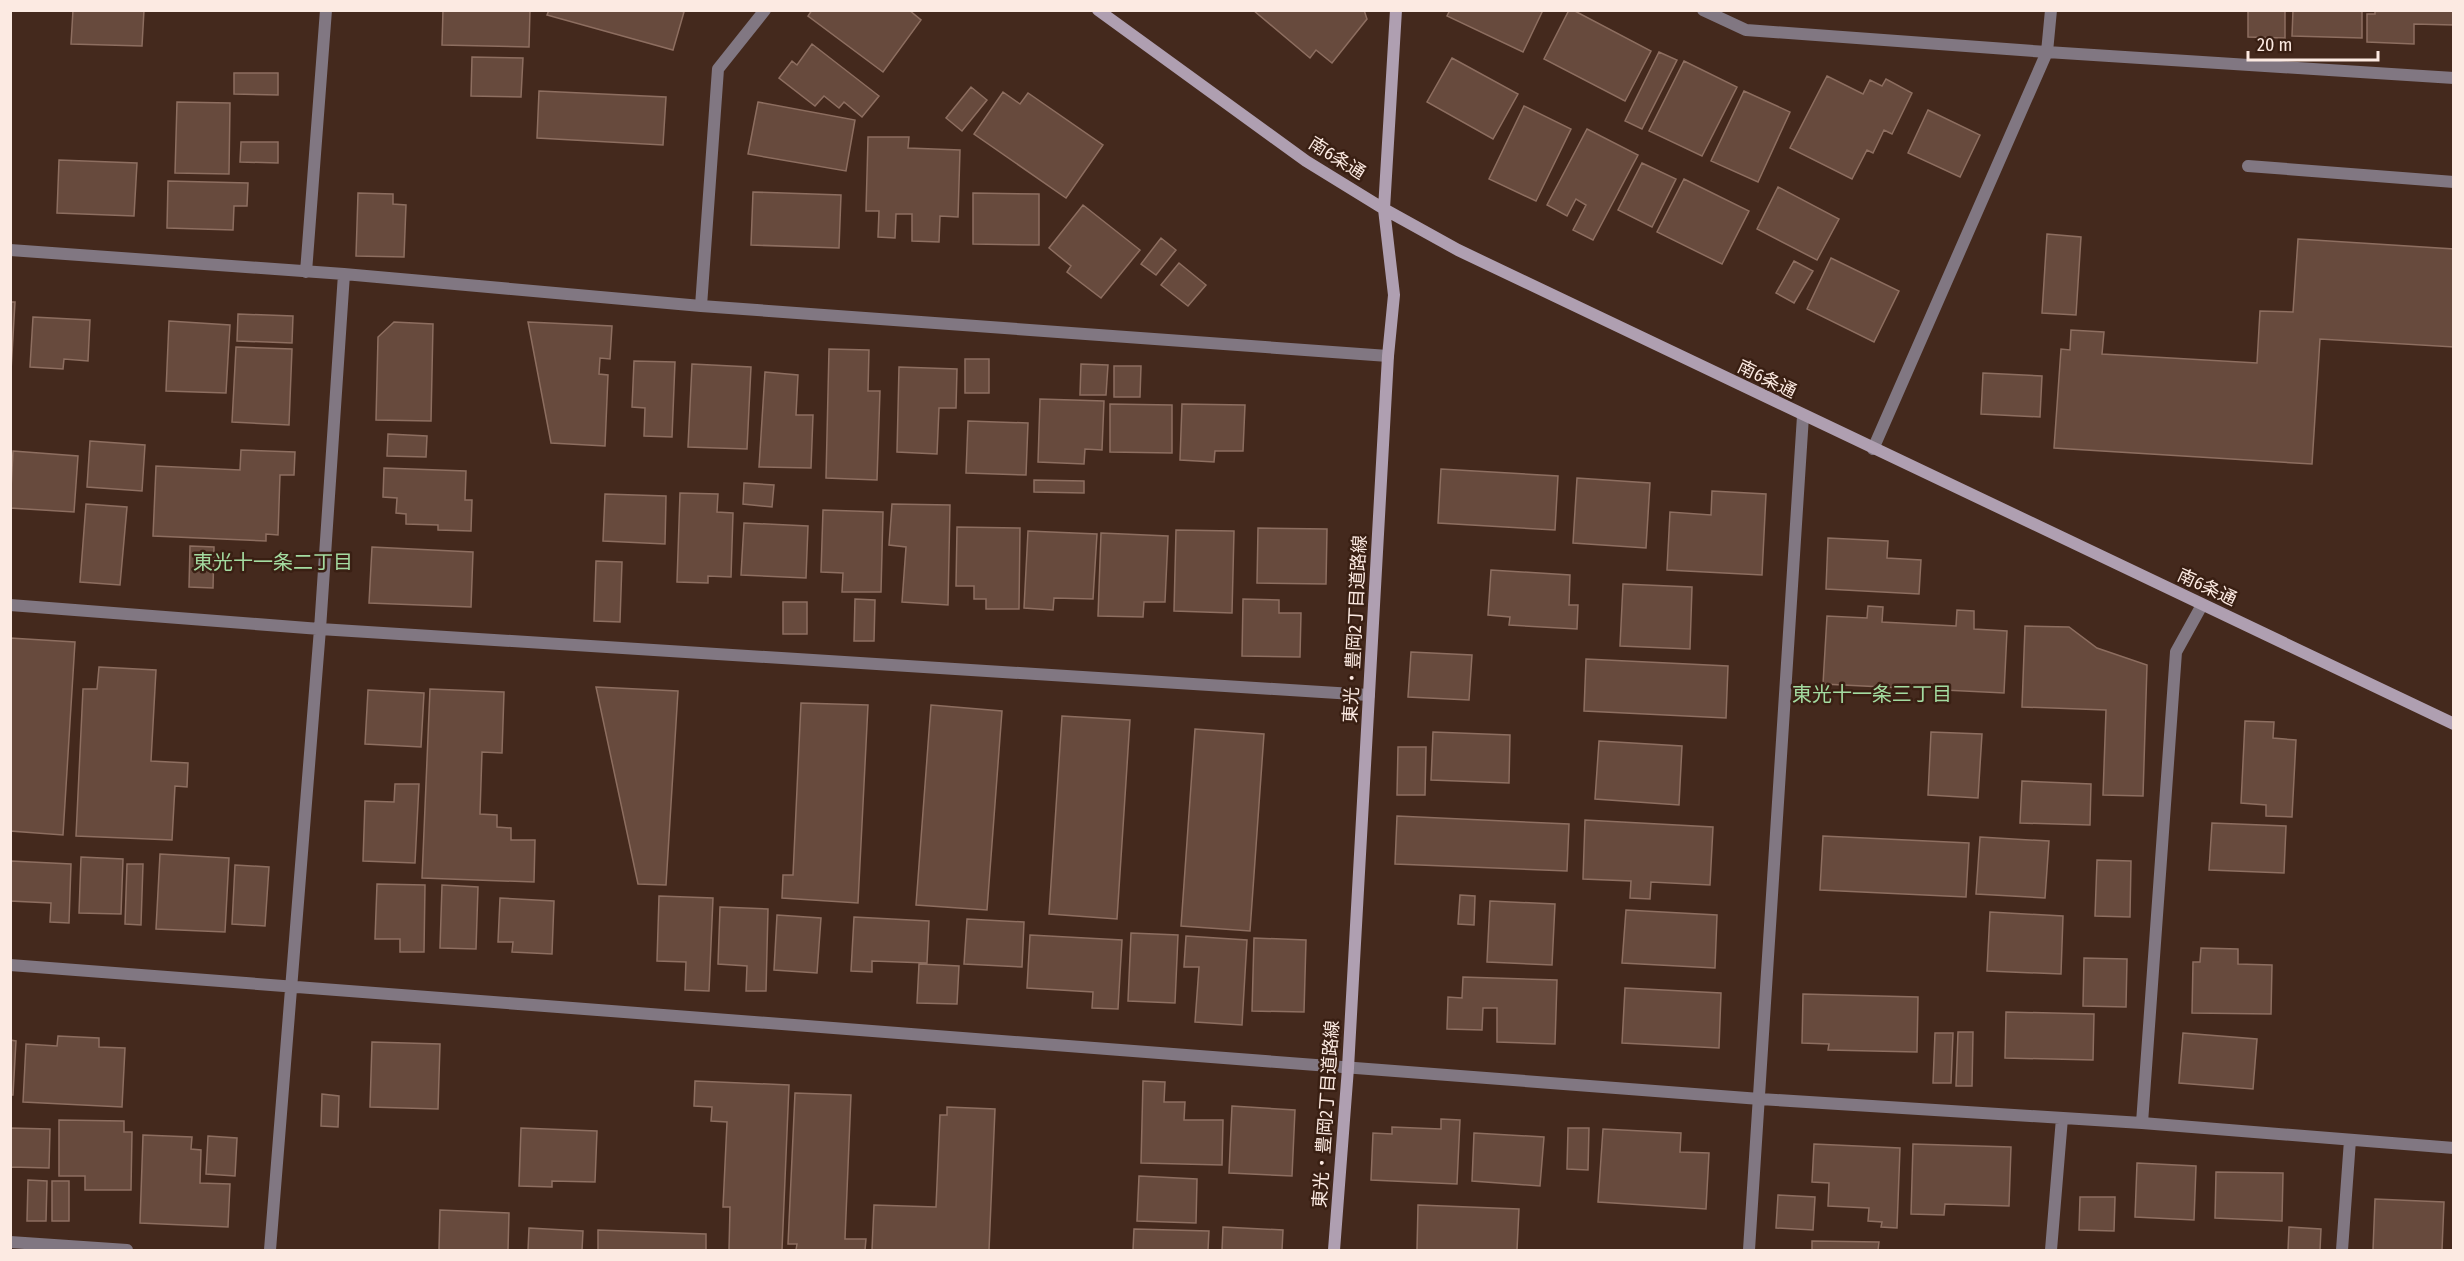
<svg xmlns="http://www.w3.org/2000/svg" width="2464" height="1261" font-family="'Fira Sans Condensed','Noto Sans JP',sans-serif">
	<rect width="100%" height="100%" fill="#44291d"/>
	<path fill="#674a3d" stroke="#8d6e60" stroke-width="1.5" d="M73 10H144L142 46 71 44Z
		M443 10H530L529 47 442 45Z
		M549 10H679L684 12 673 50 547 15Z
		M812 10H909L921 20 883 72 808 16Z
		M1253 10H1364L1367 19 1332 63 1316 50 1310 58Z
		M1450 10H1543L1523 52 1447 16Z
		M1569 10H1573L1651 51 1625 101 1544 59Z
		M2248 10H2285V38L2248 37Z
		M2293 10H2362V38L2292 36Z
		M2375 10H2454V25L2414 24V44L2367 42V14H2375Z
		M812 44 879 96 862 117 844 102 839 108 824 96 815 106 779 78 792 61 797 65Z
		M1659 52 1677 60 1642 129 1625 121Z
		M472 57 523 58 521 97 471 96Z
		M1452 58 1518 94 1493 139 1427 102Z
		M1684 61 1737 87 1702 156 1649 131Z
		M234 73H278V95L234 94Z
		M1827 76 1863 94 1870 80 1882 86 1886 79 1912 93 1892 134 1884 130 1873 153 1867 150 1852 179 1790 148Z
		M971 87 987 100 962 131 946 118Z
		M539 91 666 97 663 145 537 138Z
		M1744 91 1790 112 1758 182 1711 161Z
		M1003 92 1020 104 1028 93 1103 145 1066 198 974 134Z
		M177 102 230 103 229 174 175 173Z
		M758 102 855 120 846 171 748 154Z
		M1524 106 1571 129 1536 201 1489 179Z
		M1928 110 1980 135 1960 177 1908 153Z
		M1587 129 1638 155 1593 240 1573 230 1586 205 1576 199 1567 216 1547 205Z
		M868 137H909L908 148 960 150 958 217 940 216 939 242 912 241V214H896L895 238 878 237 879 211H866Z
		M241 142H278V163L240 162Z
		M59 160 137 163 134 216 57 213Z
		M1642 163 1676 179 1652 227 1618 210Z
		M1684 179 1749 211 1722 264 1657 232Z
		M168 181 248 183 247 206H234L233 230 167 228Z
		M1778 187 1839 219 1817 260 1757 229Z
		M753 192 841 195 839 248 751 245Z
		M358 193 393 194V204L406 205 404 257 356 256Z
		M973 193 1039 194V245L973 244Z
		M1083 205 1140 250 1101 298 1067 272 1071 266 1049 248Z
		M2047 234 2081 237 2076 315 2042 313Z
		M1161 238 1176 250 1156 275 1141 264Z
		M2298 239 2454 249V347L2320 339 2312 464 2054 448 2061 349 2070 350 2071 330 2104 332 2102 354 2257 363 2260 311 2293 312Z
		M1831 258 1899 291 1874 342 1807 309Z
		M1794 261 1813 271 1794 303 1776 293Z
		M1179 263 1206 285 1188 306 1161 285Z
		M10 302H15L10 388Z
		M238 314 293 316 292 343 237 341Z
		M33 317 90 320 88 361 64 359 63 369 30 367Z
		M169 321 230 325 226 393 166 391Z
		M394 322 433 324 431 421 376 420 378 337Z
		M528 322 612 326 610 359 600 358 599 374 608 375 605 446 551 443Z
		M236 347 292 349 289 425 232 422Z
		M829 349 869 350 868 391H880L877 480 826 478Z
		M965 359H989V393H965Z
		M634 361 675 362 672 437 644 436 645 408 632 407Z
		M692 364 751 367 747 449 688 447Z
		M1081 364 1108 365 1106 395H1080Z
		M1114 366H1141L1140 397H1114Z
		M899 367 957 369 956 408H939L937 454 897 452Z
		M765 372 798 375 796 415H813L811 468 759 467Z
		M1983 373 2042 376 2040 417 1981 414Z
		M1040 399 1104 401 1102 450 1085 449 1084 464 1038 462Z
		M1110 404 1172 405V453L1110 452Z
		M1182 404 1245 405 1243 451H1215L1214 462 1180 460Z
		M968 421 1028 423 1026 475 966 473Z
		M388 434 427 436 426 457 387 456Z
		M90 441 145 445 142 491 87 487Z
		M241 450 295 452 294 475H280L278 535 266 534V541L153 536 156 466 240 470Z
		M13 451 78 456 74 512 10 508Z
		M384 468 466 471 465 500H472L471 531 438 530V525L406 524V514L396 513 397 498 383 497Z
		M1441 469 1558 476 1555 530 1438 523Z
		M1577 478 1650 483 1646 548 1573 543Z
		M1034 480 1084 481V493L1034 492Z
		M744 483 774 485 772 507 743 504Z
		M1712 491 1766 494 1762 575 1667 570 1670 512 1711 515Z
		M680 493 718 494 717 512 733 513 731 577 708 576V583L677 582Z
		M605 494 666 496 665 544 603 541Z
		M86 504 127 507 120 585 80 582Z
		M892 504 950 505 948 605 902 602 906 547 889 545Z
		M823 510 883 512 881 592H842L843 573 821 572Z
		M744 523 808 526 806 578 741 575Z
		M957 527 1020 528 1019 609H986V599H974V586H956Z
		M1258 528 1327 529 1326 584 1257 583Z
		M1176 530 1234 531 1232 613 1174 611Z
		M1028 531 1097 534 1093 599 1054 598 1053 610 1024 608Z
		M1101 533 1168 536 1165 602H1144L1143 617 1098 616Z
		M1828 538 1888 541 1887 558 1921 560 1919 594 1826 589Z
		M190 546 214 547 213 588 189 587Z
		M372 547 473 552 471 607 369 603Z
		M596 561 622 562 620 622 594 621Z
		M1491 570 1570 575 1569 605H1578L1577 629 1509 625 1510 617 1488 615Z
		M1623 584 1692 587 1690 649 1620 646Z
		M855 599 875 600 874 641H854Z
		M1243 599 1279 600V613H1301L1300 657 1242 656Z
		M783 602H807V634H783Z
		M1868 606 1883 607 1882 622 1956 626 1957 610 1974 611V629L2007 631 2004 693 1823 684 1827 616 1867 618Z
		M2025 626 2069 627 2097 648 2147 665 2143 796 2103 795 2106 710 2022 707Z
		M10 638 75 642 63 835 10 831Z
		M1411 652 1472 655 1469 700 1408 697Z
		M1586 659 1728 666 1726 718 1584 711Z
		M99 667 156 670 151 761 188 763 187 787 175 786 172 840 76 836 83 689H97Z
		M596 687 678 691 666 885 638 884Z
		M430 689 504 692 502 753 482 752 480 814 497 815V827L511 828V840H535L534 882 422 878Z
		M368 690 424 693 421 747 365 744Z
		M801 703 868 705 858 903 782 898 783 875H793Z
		M931 705 1002 711 987 910 916 905Z
		M1062 716 1130 720 1117 919 1049 914Z
		M2245 721 2274 722 2273 738 2296 740 2292 817 2266 816V805L2241 803Z
		M1195 729 1264 734 1250 931 1181 926Z
		M1433 732 1510 735 1509 783 1431 780Z
		M1931 732 1982 734 1978 798 1928 795Z
		M1599 741 1682 746 1679 805 1595 799Z
		M1398 747H1426L1425 795H1397Z
		M2022 781 2091 784 2090 825 2020 823Z
		M395 784H419L415 863 363 861 365 801 394 802Z
		M1397 816 1569 824 1567 871 1395 864Z
		M1585 820 1713 827 1710 885 1651 882 1650 899 1630 898 1631 881 1583 879Z
		M2212 823 2286 826 2284 873 2209 870Z
		M1823 836 1969 843 1966 897 1820 890Z
		M1980 837 2049 841 2045 898 1976 894Z
		M160 854 229 858 225 932 156 929Z
		M81 857 123 859 121 914 79 913Z
		M2097 860 2131 861 2130 917 2095 916Z
		M11 861 71 864 69 923 50 922 51 903 10 901Z
		M127 864H143L141 925 125 924Z
		M235 865 269 867 265 926 232 924Z
		M377 884 425 885 424 952H400V939H375Z
		M442 885 478 887 476 949 440 948Z
		M1460 895 1475 896 1474 925 1458 924Z
		M659 896 713 898 709 991 685 990 686 962 657 961Z
		M500 898 554 901 552 954 512 952 513 942H498Z
		M1490 901 1555 904 1552 965 1487 962Z
		M720 907 768 909 766 991H746L747 966 718 964Z
		M1626 910 1717 915 1715 968 1622 963Z
		M1990 912 2063 916 2061 974 1987 971Z
		M777 915 821 918 817 973 774 970Z
		M854 917 929 921 927 963 872 961V972L851 971Z
		M967 919 1024 922 1022 967 964 964Z
		M1131 933 1178 935 1175 1003 1128 1001Z
		M1030 935 1122 940 1118 1009 1092 1008 1093 992 1027 988Z
		M1186 936 1247 940 1242 1025 1195 1022 1199 967H1184Z
		M1254 938 1306 940 1304 1012 1252 1011Z
		M2201 948 2238 949V964L2272 965 2271 1014 2192 1013 2193 962H2200Z
		M2084 958 2127 959 2126 1007 2083 1006Z
		M919 964 959 966 957 1004 917 1003Z
		M1463 977 1557 980 1555 1044 1497 1042V1008H1483L1482 1030 1447 1029 1448 997 1462 998Z
		M1625 988 1721 993 1719 1048 1622 1043Z
		M1803 994 1918 997 1917 1052 1828 1050 1829 1044 1802 1043Z
		M2006 1012 2094 1014 2093 1060 2005 1058Z
		M1958 1032H1973L1972 1086H1956Z
		M1935 1033H1953L1951 1083H1933Z
		M2183 1033 2257 1039 2253 1089 2179 1083Z
		M58 1036 99 1038V1047L125 1048 122 1107 23 1102 26 1044 57 1046Z
		M10 1040 16 1041 13 1095H10Z
		M372 1042 440 1044 438 1109 370 1107Z
		M695 1081 789 1085 782 1250H729L730 1207H723L727 1122 711 1121 712 1107 694 1106Z
		M1143 1081 1165 1082 1164 1102H1185L1184 1120H1223L1222 1165 1141 1163Z
		M795 1093 851 1095 845 1239H866L865 1250H796L797 1244H788Z
		M322 1094 339 1096 338 1127 321 1126Z
		M1232 1106 1295 1110 1292 1176 1229 1173Z
		M947 1107 995 1109 989 1250H872L874 1205 936 1207 940 1115H947Z
		M1441 1119 1460 1120 1457 1184 1371 1180 1373 1133 1392 1134V1127L1441 1129Z
		M59 1120 124 1121V1132H132L131 1190H85V1176H59Z
		M10 1128 50 1129 49 1168 11 1167 10 1177Z
		M521 1128 597 1131 595 1182 552 1181V1187L519 1186Z
		M1568 1128H1589L1588 1170 1567 1169Z
		M1603 1129 1681 1133 1680 1152 1709 1153 1706 1209 1598 1202Z
		M1474 1133 1544 1137 1540 1186 1472 1181Z
		M143 1135 192 1137 191 1149 201 1150 200 1183 230 1184 228 1227 140 1223Z
		M208 1136 237 1138 235 1176 206 1174Z
		M1814 1144 1900 1148 1897 1228 1881 1227 1882 1222 1868 1221 1869 1208 1828 1206 1829 1183 1812 1182Z
		M1913 1144 2011 1147 2009 1206 1945 1204 1944 1215 1911 1214Z
		M2137 1163 2196 1166 2194 1220 2135 1217Z
		M2216 1172 2283 1173 2282 1221 2215 1218Z
		M1139 1176 1197 1179 1196 1223 1137 1221Z
		M28 1180 47 1181 46 1221H27Z
		M52 1181H69V1221H52Z
		M1778 1195 1815 1197 1813 1230 1776 1228Z
		M2080 1197H2115L2114 1231 2079 1230Z
		M2375 1199 2444 1202 2442 1250H2373Z
		M1418 1205 1519 1209 1517 1250H1417Z
		M440 1210 509 1213 508 1250H439Z
		M1223 1227 1283 1230 1282 1250H1222Z
		M2289 1227 2321 1229 2320 1250H2288Z
		M529 1228 583 1231 582 1250H528Z
		M1134 1229 1209 1231 1208 1250H1133Z
		M598 1230 706 1234V1250H598Z
		M1812 1241 1879 1242 1878 1250H1812Z"/>
	<g fill="none" stroke-linecap="round" stroke-linejoin="round">
		<path stroke="#817782" stroke-width="12" d="M2248 166 2454 182"/>
		<path stroke="#817782" stroke-width="12" d="M1703 10 1746 30 2047 52 2454 78
			M10 250 344 274 701 306 1388 356
			M306 272 326 10
			M701 306 718 69 765 10
			M1873 449 2047 52 2051 10
			M10 605 320 629 1369 695
			M10 965 1760 1099 2142 1123 2454 1148
			M2142 1123 2176 652 2202 605
			M10 1242 127 1250
			M270 1250 320 629 344 274
			M1749 1250 1803 416
			M2051 1250 2062 1118
			M2342 1250 2350 1140"/>
		<path stroke="#af9fb1" stroke-width="12" d="M1098 10 1306 161 1384 209 1458 250 2454 724
			M1334 1250 1348 1068 1388 356 1394 295 1384 209 1396 10"/>
	</g>
	<g text-anchor="middle" dominant-baseline="central" stroke-width="5" stroke-linejoin="round" paint-order="stroke">
		<g font-size="18" fill="#fceae2" stroke="#391f13">
			<text transform="translate(1337 158) rotate(32)">南6条通</text>
			<text transform="translate(1767 379) rotate(26)">南6条通</text>
			<text transform="translate(2207 587) rotate(25)">南6条通</text>
			<text transform="translate(1355 629) rotate(-87)">東光・豊岡2丁目道路線</text>
			<text transform="translate(1326 1114) rotate(-86)">東光・豊岡2丁目道路線</text>
		</g>
		<g font-size="20" fill="#a4dca1" stroke="#391f13">
			<text x="273" y="562">東光十一条二丁目</text>
			<text x="1872" y="694">東光十一条三丁目</text>
		</g>
	</g>
	<rect width="2464" height="1261" fill="none" stroke="#fceae2" stroke-width="24"/>
	<path d="M2248 51v9h130v-9" fill="none" stroke="#fceae2" stroke-width="3"/>
	<text x="2257" y="51" font-size="18" fill="#fceae2" stroke="#391f13" stroke-width="4.5" paint-order="stroke">20 m</text>
</svg>
